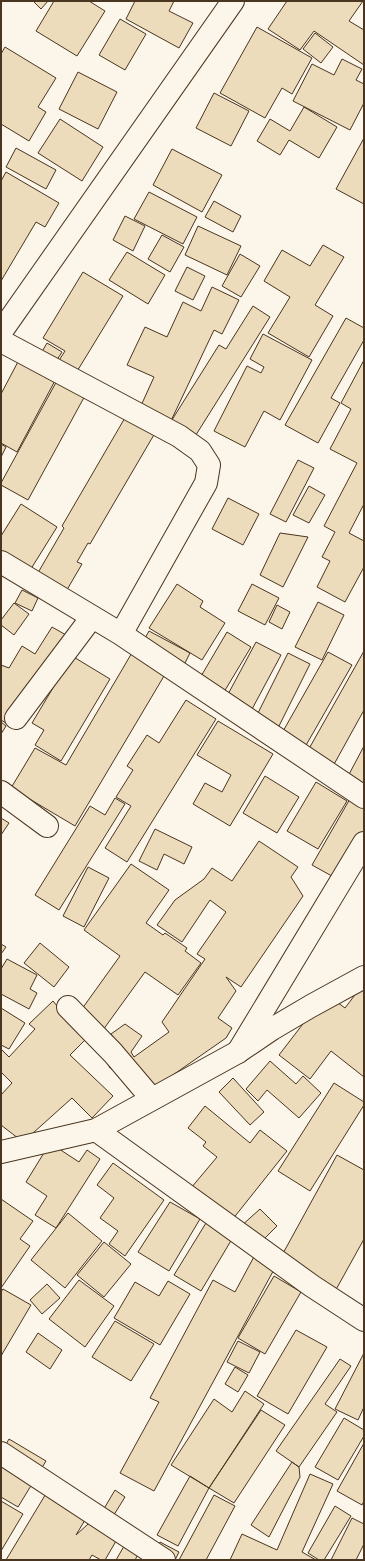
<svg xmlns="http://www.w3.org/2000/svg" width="365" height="1561" font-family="'Noto Serif',serif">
	<rect width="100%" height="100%" fill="#fbf6e9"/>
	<path fill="#ecdcbc" stroke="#4a3520" d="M33 1H48L41 9Z
		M54 1H89L105 11 77 56 36 31Z
		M135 1H174L169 11 193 23 179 48 126 19Z
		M287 1H363L349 21 364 30V65L314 31 300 50 268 29Z
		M120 19 146 34 125 70 99 55Z
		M257 27 312 58 292 94 282 88 265 118 220 93Z
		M315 33 333 47 321 63 303 49Z
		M5 47 56 78 38 107 46 112 29 141 1 124V54Z
		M342 59 362 69 356 80 364 84V103L350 130 293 101 312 64 334 75Z
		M78 72 117 92 98 129 59 109Z
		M214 93 249 111 231 146 196 128Z
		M304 107 337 127 319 158 289 140 280 155 257 141 270 119 290 131Z
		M60 119 103 147 82 181 38 153Z
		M364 138V204L336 189Z
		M16 148 56 170 46 189 6 167Z
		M172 149 222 175 202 212 153 185Z
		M6 172 59 203 45 227 36 222 1 281V181Z
		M149 192 197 217 183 244 134 219Z
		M214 201 241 216 233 232 205 217Z
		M125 216 145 226 133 251 113 240Z
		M198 226 241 246 227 275 185 255Z
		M162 235 184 247 170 272 148 259Z
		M323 245 344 257 315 305 333 316 309 357 268 333 290 297 264 281 282 250 310 266Z
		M127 252 165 275 148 304 109 280Z
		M240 254 260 266 241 297 222 286Z
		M187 267 205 276 193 300 175 291Z
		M83 272 123 296 76 373 58 362 65 351 43 338Z
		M212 287 239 300 222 334 214 330 169 425 139 410 154 377 127 365 145 327 167 337 183 302 201 311Z
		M253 306 270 317 194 438 170 423 219 345 226 349Z
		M346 318 364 328V340L331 398 340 403 318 443 285 425Z
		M263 334 312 360 280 420 264 411 245 447 214 431 247 366 261 373 264 367 250 359Z
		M47 343 62 352 55 363 40 355Z
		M21 356 58 375 17 452 1 443V394Z
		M364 360V504L349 533 364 541V567L345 602 317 587 330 561 322 557 335 532 324 526 357 463 330 449 351 409 341 403Z
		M59 377 87 392 28 500 1 485V483Z
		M126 416 155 433 90 544 88 543 77 562 82 564 61 600 32 583 64 528 62 526Z
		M1 444 6 447 1 457Z
		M298 460 314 468 286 522 270 514Z
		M309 486 325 495 309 523 293 515Z
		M228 498 259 514 243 545 212 529Z
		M21 504 57 527 29 572 1 555V536Z
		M280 533 308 537 283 587 260 575Z
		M177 584 203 601 200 607 225 623 202 660 149 628Z
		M252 584 279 598 265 625 238 611Z
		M22 590 38 598 32 611 15 603Z
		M318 602 344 615 322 660 295 647Z
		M14 603 29 614 14 635 1 625V620Z
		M277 605 290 612 282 629 269 622Z
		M52 627 73 639 9 725 1 720V665L9 668 22 646 35 654Z
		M149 631 190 653 182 669 140 647Z
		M227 632 251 647 221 697 197 683Z
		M256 642 281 655 251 711 226 698Z
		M133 651 167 671 75 826 11 788 35 748 66 765Z
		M364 651V710L332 768 306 754Z
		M328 652 352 665 305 747 282 733Z
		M288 653 310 664 277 730 255 719Z
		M72 656 110 679 61 761 35 745 44 730 32 723Z
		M186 700 216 719 127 862 105 848 131 806 116 797 133 770 127 766 147 735 159 743Z
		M218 721 273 754 230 826 193 804 205 783 222 792 231 775 197 755Z
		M1 722 6 726 1 734Z
		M364 746V790L346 780Z
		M265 776 299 797 277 833 243 813Z
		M316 782 347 801 318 849 287 831Z
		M351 797 364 805V836L339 880 312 865Z
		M115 798 125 804 59 910 35 895 90 806 105 815Z
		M1 818 9 823 1 835Z
		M155 829 192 847 184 864 164 854 157 870 139 861Z
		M259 841 298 867 291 877 303 896 241 987 226 977 236 991 218 1018 232 1028 226 1038 147 1093 109 1067 121 1048 111 1034 125 1024 142 1036 131 1052 134 1057 169 1032 162 1022 205 959 197 954 226 912 210 900 182 942 157 925 175 900 204 879 212 868 232 881Z
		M131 864 169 890 146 923 163 935 165 933 187 948 185 951 201 963 178 995 145 972 103 1030 79 1013 120 956 84 930Z
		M88 867 109 878 84 927 63 916Z
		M40 943 69 967 54 987 24 963Z
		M1 944 6 947 1 954Z
		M7 959 37 975 30 989 37 993 29 1009 1 994V969Z
		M364 983V1077L331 1051 310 1079 279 1055 326 994 345 1008Z
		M53 1001 85 1040 70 1055 113 1096 92 1118 72 1098 23 1142 1 1125V1095L12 1083 1 1072V1049L9 1057 35 1029 29 1024Z
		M1 1008 25 1023 9 1049 1 1045Z
		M270 1061 296 1084 303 1076 321 1093 299 1118 267 1090 258 1101 246 1089Z
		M233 1078 264 1112 250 1125 219 1092Z
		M334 1083 364 1102V1105L310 1191 278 1171Z
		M205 1106 250 1143 260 1130 287 1151 232 1220 191 1188 217 1157 203 1146 206 1142 188 1128Z
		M50 1143 79 1162 87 1150 100 1159 56 1228 35 1215 47 1196 26 1182Z
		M337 1155 364 1170V1239L333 1295 281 1257Z
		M113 1163 164 1200 125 1256 109 1244 118 1231 100 1218 114 1198 97 1185Z
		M1 1199 33 1221 20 1239 30 1246 1 1288Z
		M170 1202 200 1219 169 1271 138 1252Z
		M260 1209 277 1226 258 1245 240 1227Z
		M68 1213 102 1241 65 1288 31 1260Z
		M206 1223 232 1239 201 1291 174 1275Z
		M104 1242 131 1264 104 1297 77 1275Z
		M256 1253 277 1264 154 1491 120 1473 159 1402 150 1398 213 1280 235 1292Z
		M274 1276 301 1292 265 1354 238 1338Z
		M79 1280 114 1306 85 1347 49 1319Z
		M168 1281 190 1294 160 1345 114 1318 135 1282 159 1296Z
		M47 1284 60 1298 42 1314 30 1300Z
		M3 1289 31 1305 1 1356V1292Z
		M115 1321 154 1344 131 1381 92 1357Z
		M296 1330 327 1347 288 1414 257 1396Z
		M38 1333 62 1350 50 1369 26 1352Z
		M238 1341 260 1352 249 1373 227 1362Z
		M364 1353V1407L358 1420 335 1409Z
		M340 1359 351 1366 325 1404 337 1412 299 1467 276 1451Z
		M235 1367 248 1375 238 1392 225 1384Z
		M245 1391 264 1404 209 1488 171 1465 214 1399 232 1412Z
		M261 1410 285 1425 234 1503 209 1488Z
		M344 1418 364 1430V1436L338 1480 315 1467Z
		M9 1439 46 1461 18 1507 1 1497V1453Z
		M364 1443V1501L362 1505 337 1491Z
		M292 1462 299 1467 300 1477 269 1537 251 1525Z
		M310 1474 333 1484 302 1552 316 1560H230L242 1534 277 1550Z
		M190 1476 209 1488 178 1546 157 1535Z
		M50 1487 94 1505 76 1535 98 1515 123 1529 105 1560H101L92 1555 89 1560H6Z
		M115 1490 125 1497 112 1518 102 1512Z
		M214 1495 235 1506 206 1560H179Z
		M1 1501 23 1514 1 1551Z
		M335 1506 351 1516 324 1560H319L308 1553Z
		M352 1518 364 1524V1544L356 1560H331Z
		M127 1541 141 1549 135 1560H116Z
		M160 1542 179 1552 175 1560H169L155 1553Z"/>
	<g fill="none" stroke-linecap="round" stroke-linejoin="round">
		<defs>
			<path id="street" d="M1 341 179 436 200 451 209 465 206 483 121 634
				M1 562 121 634 364 797
				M16 718 92 617
				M1 792 47 826
				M68 1007 113 1053 152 1099
				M238 1052 364 843
				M96 1130 312 1286 364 1320
				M1 1453 164 1560"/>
			<path id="secondary" d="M1 1152 96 1130 238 1052 272 1029 311 1006 364 977"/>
			<path id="primary" d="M1 332 233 1"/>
		</defs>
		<use href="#street" stroke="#4a3520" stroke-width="24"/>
		<use href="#secondary" stroke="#4a3520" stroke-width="24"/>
		<use href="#primary" stroke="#4a3520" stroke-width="24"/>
		<use href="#street" stroke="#fbf6e9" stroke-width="22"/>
		<use href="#secondary" stroke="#fbf6e9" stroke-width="22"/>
		<use href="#primary" stroke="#fbf6e9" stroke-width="22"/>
	</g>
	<rect width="365" height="1561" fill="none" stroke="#4a3520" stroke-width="4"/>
</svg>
